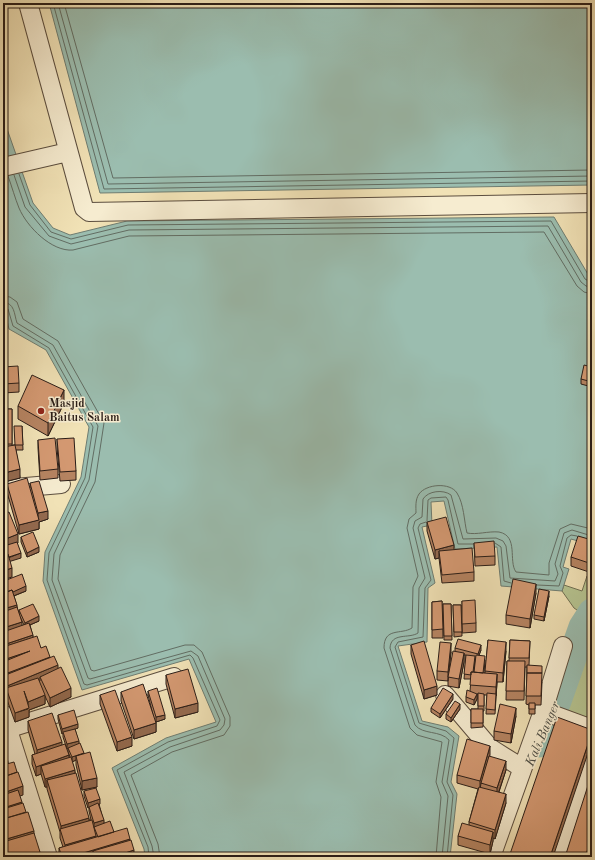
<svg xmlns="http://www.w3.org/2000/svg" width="595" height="860" font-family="'Old Standard TT',serif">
	<rect width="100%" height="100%" fill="#f1e2b6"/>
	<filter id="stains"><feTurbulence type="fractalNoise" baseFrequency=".005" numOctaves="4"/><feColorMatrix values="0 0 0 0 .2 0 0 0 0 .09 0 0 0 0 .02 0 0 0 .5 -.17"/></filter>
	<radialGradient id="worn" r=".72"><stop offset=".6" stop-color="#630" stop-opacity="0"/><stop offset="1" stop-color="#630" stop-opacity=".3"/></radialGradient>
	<path fill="#b6c491" stroke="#707054" d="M587 576 592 577V620L574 608 562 591 564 585 582 591Z
		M578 644 592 646V722L556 709Z"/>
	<path fill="#9bbdaf" stroke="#6e7d72" d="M49 3H592V185L100 193Z
		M3 106 6 126 33 203 53 228 70 235 127 221 554 217 592 281V545L571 539 563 567 569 569 562 591 501 586 497 547 455 549 444 501 431 502 432 525 422 527 435 583 428 588 427 642 398 646 422 721 448 727 459 736 451 782 457 794 450 857H145L144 849 112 768 166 738 216 722 189 659 82 690 43 581 45 552 81 477 89 427 46 350 9 329 3 303Z"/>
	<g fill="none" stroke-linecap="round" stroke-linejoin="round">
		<path stroke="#626d63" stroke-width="1" d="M53 3 104 189 592 181
			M58 3 108 184 592 176
			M64 3 113 178 592 170
			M19 174 30 205 51 232 71 239 128 225 551 221 585 279 592 283
			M14 175 25 207 49 236 71 244 129 230 548 226 581 282 586 286 592 288
			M8 176C12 187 15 198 19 208 27 227 52 252 73 250L129 236 544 232 577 286 584 292 592 294
			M3 296 10 297 17 302 23 319 58 341 104 423 95 482 60 555 58 579 91 670 94 671 185 645H194L202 652 230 717V726L224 735 172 752 131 775 158 844 160 857
			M3 302C15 303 14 314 17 323L53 345 98 426 89 480 54 554 52 580 88 678 90 679 191 651 198 656 225 719 224 725 220 730 170 747 124 772 152 846 154 857
			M3 307 8 309 13 326 49 348 93 427 85 478 49 553 47 580 84 684 87 685 190 655 193 658 220 720 217 726 168 742 117 770 148 847 149 857
			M427 521 428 500 431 498 446 497 448 500 458 544H473
			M426 522 420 524 418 528 431 580 425 588 423 637 398 642 395 647 419 723 446 731 454 738 447 782 453 795 447 857
			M495 543 501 547 504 581 511 583
			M537 585 559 586 563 573 560 566 567 538 571 535 577 536
			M436 857 441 797 436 782 442 742 417 735 410 728 384 648C384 627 401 635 412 628L413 587 418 576 407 528 409 519 416 513C416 507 415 500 419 494 426 484 450 482 457 493 464 504 464 521 467 533 477 535 488 531 499 532 519 536 508 561 516 572L549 575V563L560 529 571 524 592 529
			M442 857 448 796 442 782 449 740C440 730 423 735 415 725L390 648C391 632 409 639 418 633L419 588 425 578 413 528 415 521 422 517 423 499C428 491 443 489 451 495L463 539 496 538 503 541 506 546 510 578 555 581 558 574 555 564 564 533 572 530 592 536"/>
		<path stroke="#9bbdaf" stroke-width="29" d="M539 743 557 701 583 627 592 613"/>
		<defs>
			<path id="street" d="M28 3 84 208 89 212 592 203
				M3 167 68 152
				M3 489 61 484
				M445 695 490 748 522 768
				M543 711 592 729
				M3 714 48 857
				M7 729 174 677
				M491 857 543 711 563 646
				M560 857 592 759"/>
		</defs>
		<use href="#street" stroke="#5c4e3f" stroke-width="20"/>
		<use href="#street" stroke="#f6ecd0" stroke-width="18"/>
	</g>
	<path fill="#b58361" stroke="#2a1d17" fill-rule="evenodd" d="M3 367 19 383V392L3 393Z
		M592 367V387L581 384V379Z
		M64 403 48 436 18 419V406Z
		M3 409H12V445H15L22 426 23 450H16L20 478 4 482Z
		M57 439 76 471V480L60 481 57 448Z
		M38 440 58 469V478L40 480 38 448Z
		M30 483 48 519 39 522V529L19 534 7 492V484L30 488Z
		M3 490 5 501V506H3Z
		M427 522 454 549 474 572V581L442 583 439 558 435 559 427 531Z
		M21 537 39 552 27 557 21 542Z
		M592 540V561L589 572 571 566V557Z
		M474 543 495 556V565L475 566Z
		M3 581 4 582 26 591 14 596 19 614V610L39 621 30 625 33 637 41 648 50 658 58 668 71 697 50 707 45 696V704L29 710V717L15 722 6 697V692L3 685ZM20 617 24 625 22 626Z
		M536 593 530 628 506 624V615Z
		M549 596 544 621 534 619V615Z
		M442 601 443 638H432V602Z
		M462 601 476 623V632L462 633Z
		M443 604H451L452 640H444Z
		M453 605H461L462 636 454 637Z
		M488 640 506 651 503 682H497L495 714H486L487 695H484V711H483V727L471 728V709H478V694H477V699L474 705 466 702V697L470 691 471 679H464L466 655H464V662L459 688 448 686V681L437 680V671L451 652 449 671 455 651V648L481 650 479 655 485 660 484 673H485ZM475 658H476L474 672Z
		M510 640 530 641 529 665 542 682 541 705H535V714H529V705L526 704 527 667H525L524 700H506L507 661H509Z
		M411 645 437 695 424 699 411 654Z
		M166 675 198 712 175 718 166 684Z
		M148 691 165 719 156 722V732L134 739 121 701V692L153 715 148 695Z
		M100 695 132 746 117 751 100 704Z
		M453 699 440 718 431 712V708Z
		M460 709 451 722 446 719V714Z
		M58 715 78 728 75 729 79 744 84 754 97 787 82 790 76 765V760L72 762 89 820H91L89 811V807L88 808 84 796V791L100 804H99L104 823 114 832 130 840 134 857H59V848L63 847 60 838V832L47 789V787H45L41 774 36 776 32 764V755L35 754 28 730V721L62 745 69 758 70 757 68 752V748L67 749 63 737V733L62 734 58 719Z
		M516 716 511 743 494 740V731Z
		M490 755 489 756 506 770 499 792 506 803 495 839 493 838V841L490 854 458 845V836L469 825V822L478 789 457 783V775Z"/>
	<path fill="#946a4f" stroke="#2a1d17" d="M64 390V403L48 436V423Z
		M20 469V478L4 482V473Z
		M48 511V519L39 522V529L19 534V525L38 520V513Z
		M18 534V543L3 549V540Z
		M454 545V554L439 551V558L435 559V550Z
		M39 547V552L27 557V553Z
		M592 552V561L589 572V563Z
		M21 553V558L8 562V558Z
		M12 568V577L3 580V571Z
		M536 584V593L530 628V619Z
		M26 586V591L8 598V593Z
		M549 591V596L544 621V617Z
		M17 605V614L3 618V609Z
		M39 616V621L25 627V623Z
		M22 622V631L3 637V628Z
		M33 635V644L3 654V645Z
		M506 642V651L503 682V673Z
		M451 643V652L448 681V672Z
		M481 645V650L478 658V654Z
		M30 651 3 667V660Z
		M464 653V662L459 688V679Z
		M50 657V666L5 681V674Z
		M58 665V674L40 677V681L8 694 7 691V686Z
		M497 674V683L496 696V687Z
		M437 686V695L424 699V690Z
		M71 688V697L50 707V698Z
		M453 694V699L440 718V714Z
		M477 694V699L474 705V700Z
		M45 695V704L29 710V717L15 722V713L28 709V702Z
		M198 703V712L175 718V709Z
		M460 704V709L451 722V718Z
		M516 708V716L511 743V734Z
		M165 715V719L156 722V717Z
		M156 723V732L134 739V730Z
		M78 724V728L62 734V729Z
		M5 732V741L3 742V733Z
		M592 732V741L553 857H550Z
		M132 737V746L117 751V742Z
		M79 741V746L67 749V744Z
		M62 742V751L37 759V750Z
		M490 746V755L482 784 481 783 480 790V781Z
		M84 753V757L76 756V760L72 762V757Z
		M69 755V764L41 766V774L36 776V767Z
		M506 761V770L497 797V788Z
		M75 770V779L47 780V787H45V779Z
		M97 778V787L82 790V781Z
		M23 786V795L3 802V793Z
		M506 794V803L495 839V830Z
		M100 799V804L88 808V803Z
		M22 802V811L3 817V808Z
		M89 818V827L61 831V826Z
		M104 820V825L94 828V823Z
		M34 831V839L3 849V840Z
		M493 832V841L490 854V845Z
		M96 836V845L65 854V845Z
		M592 837V846L588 857H585Z
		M130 839V848L93 851V857H70Z
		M134 850V857H113Z
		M40 852V857H23Z"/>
	<path fill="#d39871" stroke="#2a1d17" d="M584 365 592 367V382L581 379Z
		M18 366 19 383 3 384V367Z
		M32 375 64 390 48 423 18 406Z
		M3 409H12V444H3Z
		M14 426H22L23 445H15Z
		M55 438 58 469 40 471 38 440Z
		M74 438 76 471 60 472 57 439Z
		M15 445 20 469 4 473 3 447Z
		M27 478 39 520 19 525 7 484Z
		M39 481 48 511 38 513 30 483Z
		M3 490 5 501 3 502Z
		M9 512 18 534 3 540V514Z
		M446 517 454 545 435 550 427 522Z
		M33 532 39 547 27 553 21 537Z
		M578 536 592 540V552L589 563 571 557Z
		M494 541 495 556 475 557 474 543Z
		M17 542 21 553 9 557 4 546Z
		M3 544 5 552 3 553Z
		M472 548 474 572 442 575 439 551Z
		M8 554 12 568 3 571V555Z
		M22 574 26 586 13 592 12 590 7 592 4 581Z
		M513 579 536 584 530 619 506 615Z
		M3 581 6 590 3 591Z
		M539 589 549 591 544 617 534 615Z
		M12 590 17 605 3 609V593Z
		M475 600 476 623 462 624V601Z
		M442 601 443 629 432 630V602Z
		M33 604 39 616 25 623 19 610Z
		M443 604H451L452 636H444Z
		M453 605H461L462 632H454Z
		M17 607 22 622 3 628V612Z
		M29 623 33 635 3 645V632Z
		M37 636 41 648 46 646 50 657 5 674 3 667V662L30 651 3 660V647Z
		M458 639 481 645 478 654 455 648Z
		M488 640 506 642 503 673 485 671Z
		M510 640 530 641 529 658H509Z
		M424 641 437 686 424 690 411 645Z
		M440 642 451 643 448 672 437 671Z
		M453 651 464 653 459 679 448 677Z
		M466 655 475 656 473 672H471V675L464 674Z
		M476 655 485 656 483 673 474 672Z
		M54 656 58 665 7 686 3 676Z
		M507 661H525L524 691H506Z
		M527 665 542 666V673H527Z
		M61 667 71 688 50 698 40 677Z
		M188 669 198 703 175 709 166 675Z
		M471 672 497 674 496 687 470 685Z
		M527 673H542L541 696H526Z
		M38 678 45 695 28 702 24 691 29 708 15 713 6 688Z
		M143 684 156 723 134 730 121 692Z
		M157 688 165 715 156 717 148 691Z
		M443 688 453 694 440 714 431 708Z
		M115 690 132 737 117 742 100 695Z
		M467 690 477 694 474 700 466 697Z
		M478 693 484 694V706H478Z
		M487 693 496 694 495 710 486 709Z
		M455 701 460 704 451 718 446 714Z
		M529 703H535V709H529Z
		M500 704 516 708 511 734 494 731Z
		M471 709H483V723H471Z
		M74 710 78 724 62 729 58 715Z
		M52 713 62 742 37 750 28 721Z
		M557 717 592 730V732L550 857H509Z
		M75 729 79 741 67 744 63 732Z
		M467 739 490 746 480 781 457 775Z
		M80 743 84 753 72 757 68 748Z
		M65 744 69 755 36 767 32 755Z
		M90 752 97 778 82 781 76 756Z
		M489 756 506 761 497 788 481 783Z
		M71 757 75 770 45 779 41 766Z
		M14 762 17 772 3 777V765Z
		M18 772 23 786 3 793V777Z
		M76 773 89 818 61 826 47 780Z
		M592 773V837L585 857H565Z
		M479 787 506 794 495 830 469 822Z
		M96 788 100 799 88 803 84 791Z
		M18 790 22 802 3 808V795Z
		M23 803 26 812 3 819 28 812 34 831 3 840V809Z
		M98 803 104 820 94 823 89 807Z
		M92 820 96 836 65 845 60 829Z
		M110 821 114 832 98 837 94 827Z
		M462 823 493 832 490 845 458 836Z
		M127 828 130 839 70 857H62L59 848Z
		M34 833 40 852 23 857H4L3 853V842Z
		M131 840 134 850 113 857H95L93 851Z
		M592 845V857H588Z
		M93 853 94 857H78Z
		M41 854V857H32Z"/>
	<circle fill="#8f2418" stroke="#f6ecd0" stroke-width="1.5" cx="41" cy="411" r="4"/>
	<g text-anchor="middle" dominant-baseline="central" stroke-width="3" stroke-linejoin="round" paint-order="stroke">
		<g font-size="12" font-weight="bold" fill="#2a1d17" stroke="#f6ecd0" text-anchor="start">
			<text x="49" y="404">Masjid<tspan x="49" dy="14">Baitus Salam</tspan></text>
		</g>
		<g font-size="13" font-style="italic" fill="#4c4d45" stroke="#f6ecd0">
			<text transform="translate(543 734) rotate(-67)">Kali Banger</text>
		</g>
	</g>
	<rect width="595" height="860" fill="none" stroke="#f1e2b6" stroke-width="16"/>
	<rect x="4" y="4" width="587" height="852" fill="none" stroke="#2a1d17" stroke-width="2"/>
	<rect x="8" y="8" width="579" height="844" fill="none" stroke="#2a1d17"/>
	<rect width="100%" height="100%" filter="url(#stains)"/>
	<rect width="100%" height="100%" fill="url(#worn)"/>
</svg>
